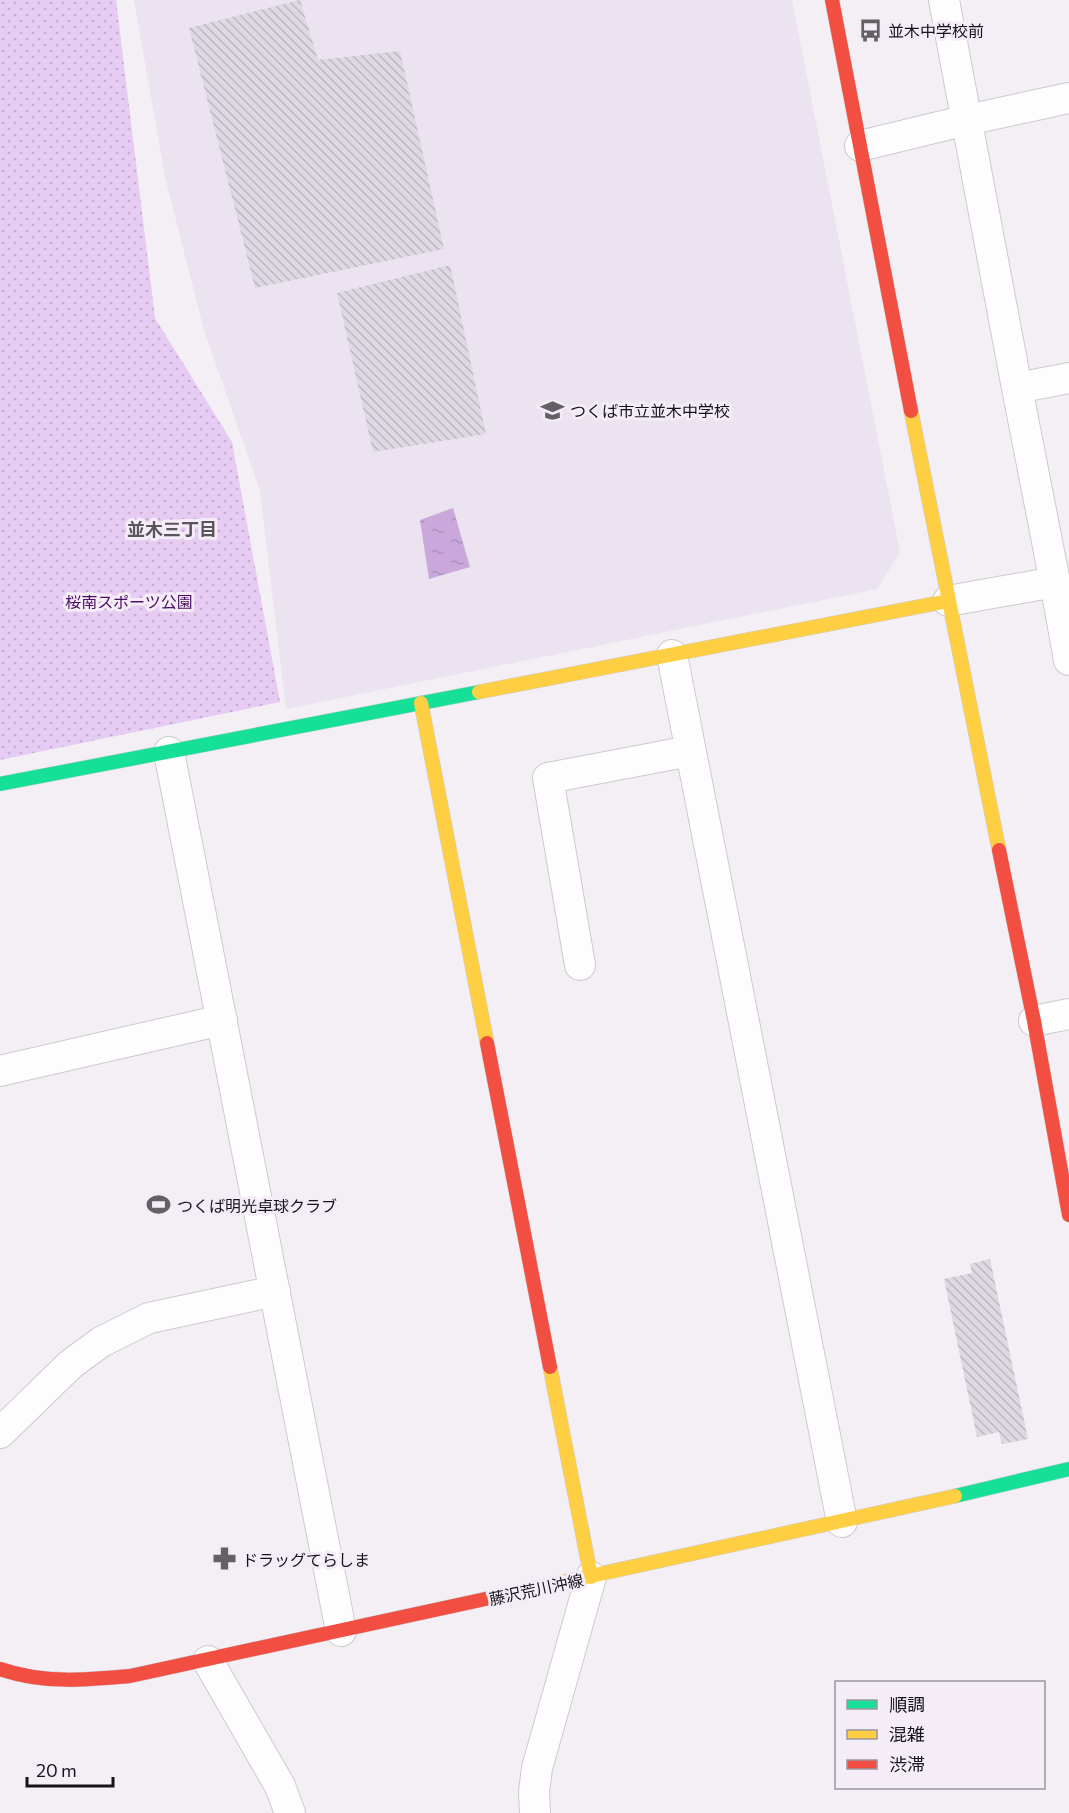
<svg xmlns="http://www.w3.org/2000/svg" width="1069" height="1813" font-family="Commissioner,'Noto Sans JP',sans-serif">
	<defs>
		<pattern id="park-dots" width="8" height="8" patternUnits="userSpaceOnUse" patternTransform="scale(1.5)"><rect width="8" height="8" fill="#e6ccf2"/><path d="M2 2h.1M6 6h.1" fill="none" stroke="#c5aecf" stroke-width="1.8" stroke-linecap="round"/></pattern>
		<pattern id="water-ripples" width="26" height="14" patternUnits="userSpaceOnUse" patternTransform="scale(1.5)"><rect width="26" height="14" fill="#cba8dc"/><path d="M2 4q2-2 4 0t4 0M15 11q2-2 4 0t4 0" fill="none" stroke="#ae90bc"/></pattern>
		<pattern id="building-back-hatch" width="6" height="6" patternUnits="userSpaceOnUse" patternTransform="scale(1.5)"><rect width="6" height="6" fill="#ded8e2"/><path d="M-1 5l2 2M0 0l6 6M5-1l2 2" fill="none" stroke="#beb8c1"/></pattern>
	</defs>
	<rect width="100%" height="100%" fill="#f3eff5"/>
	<path fill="#ebe3ef" d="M134 0H792L900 552 877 589 286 709 260 491 204 330 165 177Z"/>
	<path fill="url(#park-dots)" d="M0 0H116L155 318 232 442 280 702 0 760Z"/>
	<path fill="url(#water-ripples)" d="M453 508 470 567 429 579 420 520Z"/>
	<path fill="url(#building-back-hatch)" d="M300 0 318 60 400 51 444 249 255 288 189 28Z
		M450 265 486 434 373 452 337 293Z
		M990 1259 1028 1439 1002 1444 999 1432 977 1437 944 1279 972 1273 970 1264Z"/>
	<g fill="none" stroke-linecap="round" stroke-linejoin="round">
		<defs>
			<path id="street" d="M944 0 1017 388
				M860 146 967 120 1069 98
				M1055 582 1069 660
				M948 601 1055 582 1017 388 1069 378
				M672 655 842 1522
				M169 752 341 1631
				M580 965 548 778 690 751
				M1034 1021 1069 1014
				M0 1071 222 1020
				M0 1433 71 1364 101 1342 149 1318 275 1291
				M208 1661 280 1786 290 1813
				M535 1813 534 1792 537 1768 591 1577"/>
			<path id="fast" d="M0 784 479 692
				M955 1496 1069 1469"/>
			<path id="slow" d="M911 411 999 850
				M479 692 948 601
				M421 703 487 1043
				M550 1367 591 1577
				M490 1598 955 1496"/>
			<path id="jam" d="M832 0 911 411
				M999 850 1034 1021 1069 1215
				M487 1043 550 1367
				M0 1669C44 1684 85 1680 130 1676L490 1598"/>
		</defs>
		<use href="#street" stroke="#cdcace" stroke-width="32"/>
		<use href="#fast" stroke="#cdcace" stroke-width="15"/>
		<use href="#slow" stroke="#cdcace" stroke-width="15"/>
		<use href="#jam" stroke="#cdcace" stroke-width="15"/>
		<use href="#street" stroke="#fdfdfe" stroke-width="30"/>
		<use href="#fast" stroke="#16e098" stroke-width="14"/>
		<use href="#slow" stroke="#ffcf43" stroke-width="14"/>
		<use href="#jam" stroke="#f24e42" stroke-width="14"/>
	</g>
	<defs>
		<symbol id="bus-bare" viewBox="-9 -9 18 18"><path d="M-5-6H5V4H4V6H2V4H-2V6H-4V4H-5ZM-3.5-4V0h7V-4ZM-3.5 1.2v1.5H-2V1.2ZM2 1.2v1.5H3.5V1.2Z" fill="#636165" stroke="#f4edf7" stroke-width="2.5" paint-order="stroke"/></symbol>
		<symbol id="school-bare" viewBox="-9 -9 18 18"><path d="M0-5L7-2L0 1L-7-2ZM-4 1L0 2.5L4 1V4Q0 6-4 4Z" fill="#636165" stroke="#f4edf7" stroke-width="2.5" paint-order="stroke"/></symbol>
		<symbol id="stadium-bare" viewBox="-9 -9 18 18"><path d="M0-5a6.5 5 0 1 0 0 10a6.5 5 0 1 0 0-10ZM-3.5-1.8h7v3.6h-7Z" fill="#636165" stroke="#f4edf7" stroke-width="2.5" paint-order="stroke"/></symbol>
		<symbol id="pharmacy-bare" viewBox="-9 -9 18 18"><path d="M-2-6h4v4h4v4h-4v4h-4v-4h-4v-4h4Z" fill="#636165" stroke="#f4edf7" stroke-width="2.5" paint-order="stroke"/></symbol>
	</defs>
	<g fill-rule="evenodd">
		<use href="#bus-bare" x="854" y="14" width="33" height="33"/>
		<use href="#school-bare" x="536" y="394" width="33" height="33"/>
		<use href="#stadium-bare" x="142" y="1188" width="33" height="33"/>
		<use href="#pharmacy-bare" x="208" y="1542" width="33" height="33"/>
	</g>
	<g text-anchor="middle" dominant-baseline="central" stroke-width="6" stroke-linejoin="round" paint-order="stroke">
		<g font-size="16" fill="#161418" stroke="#f4edf7" text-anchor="start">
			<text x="888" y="30">並木中学校前</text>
			<text x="570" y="410">つくば市立並木中学校</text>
			<text x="177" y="1205">つくば明光卓球クラブ</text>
			<text x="242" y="1559">ドラッグてらしま</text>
		</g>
		<g font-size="16" fill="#4d0e65" stroke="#f4edf7">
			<text x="129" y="601">桜南スポーツ公園</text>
		</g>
		<g font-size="16" fill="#161418" stroke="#f4edf7">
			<text transform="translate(536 1589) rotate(-12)">藤沢荒川沖線</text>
		</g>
		<g font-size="18" font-weight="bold" fill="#5a545d" stroke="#f4edf7">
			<text x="172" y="529">並木三丁目</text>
		</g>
	</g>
	<rect x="835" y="1681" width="210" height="108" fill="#f4edf7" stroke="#9b969e" stroke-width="1.5"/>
	<rect x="847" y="1700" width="30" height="9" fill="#16e098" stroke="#9b969e" stroke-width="1.5"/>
	<text x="889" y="1711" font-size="18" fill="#161418">順調</text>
	<rect x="847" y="1730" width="30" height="9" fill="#ffcf43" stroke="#9b969e" stroke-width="1.5"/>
	<text x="889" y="1741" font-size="18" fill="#161418">混雑</text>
	<rect x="847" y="1760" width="30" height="9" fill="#f24e42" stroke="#9b969e" stroke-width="1.5"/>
	<text x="889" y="1771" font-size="18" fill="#161418">渋滞</text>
	<path d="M27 1777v9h86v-9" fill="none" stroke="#161418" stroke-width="3"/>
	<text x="36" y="1777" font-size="18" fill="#161418" stroke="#f4edf7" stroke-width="4.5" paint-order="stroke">20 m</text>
</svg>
